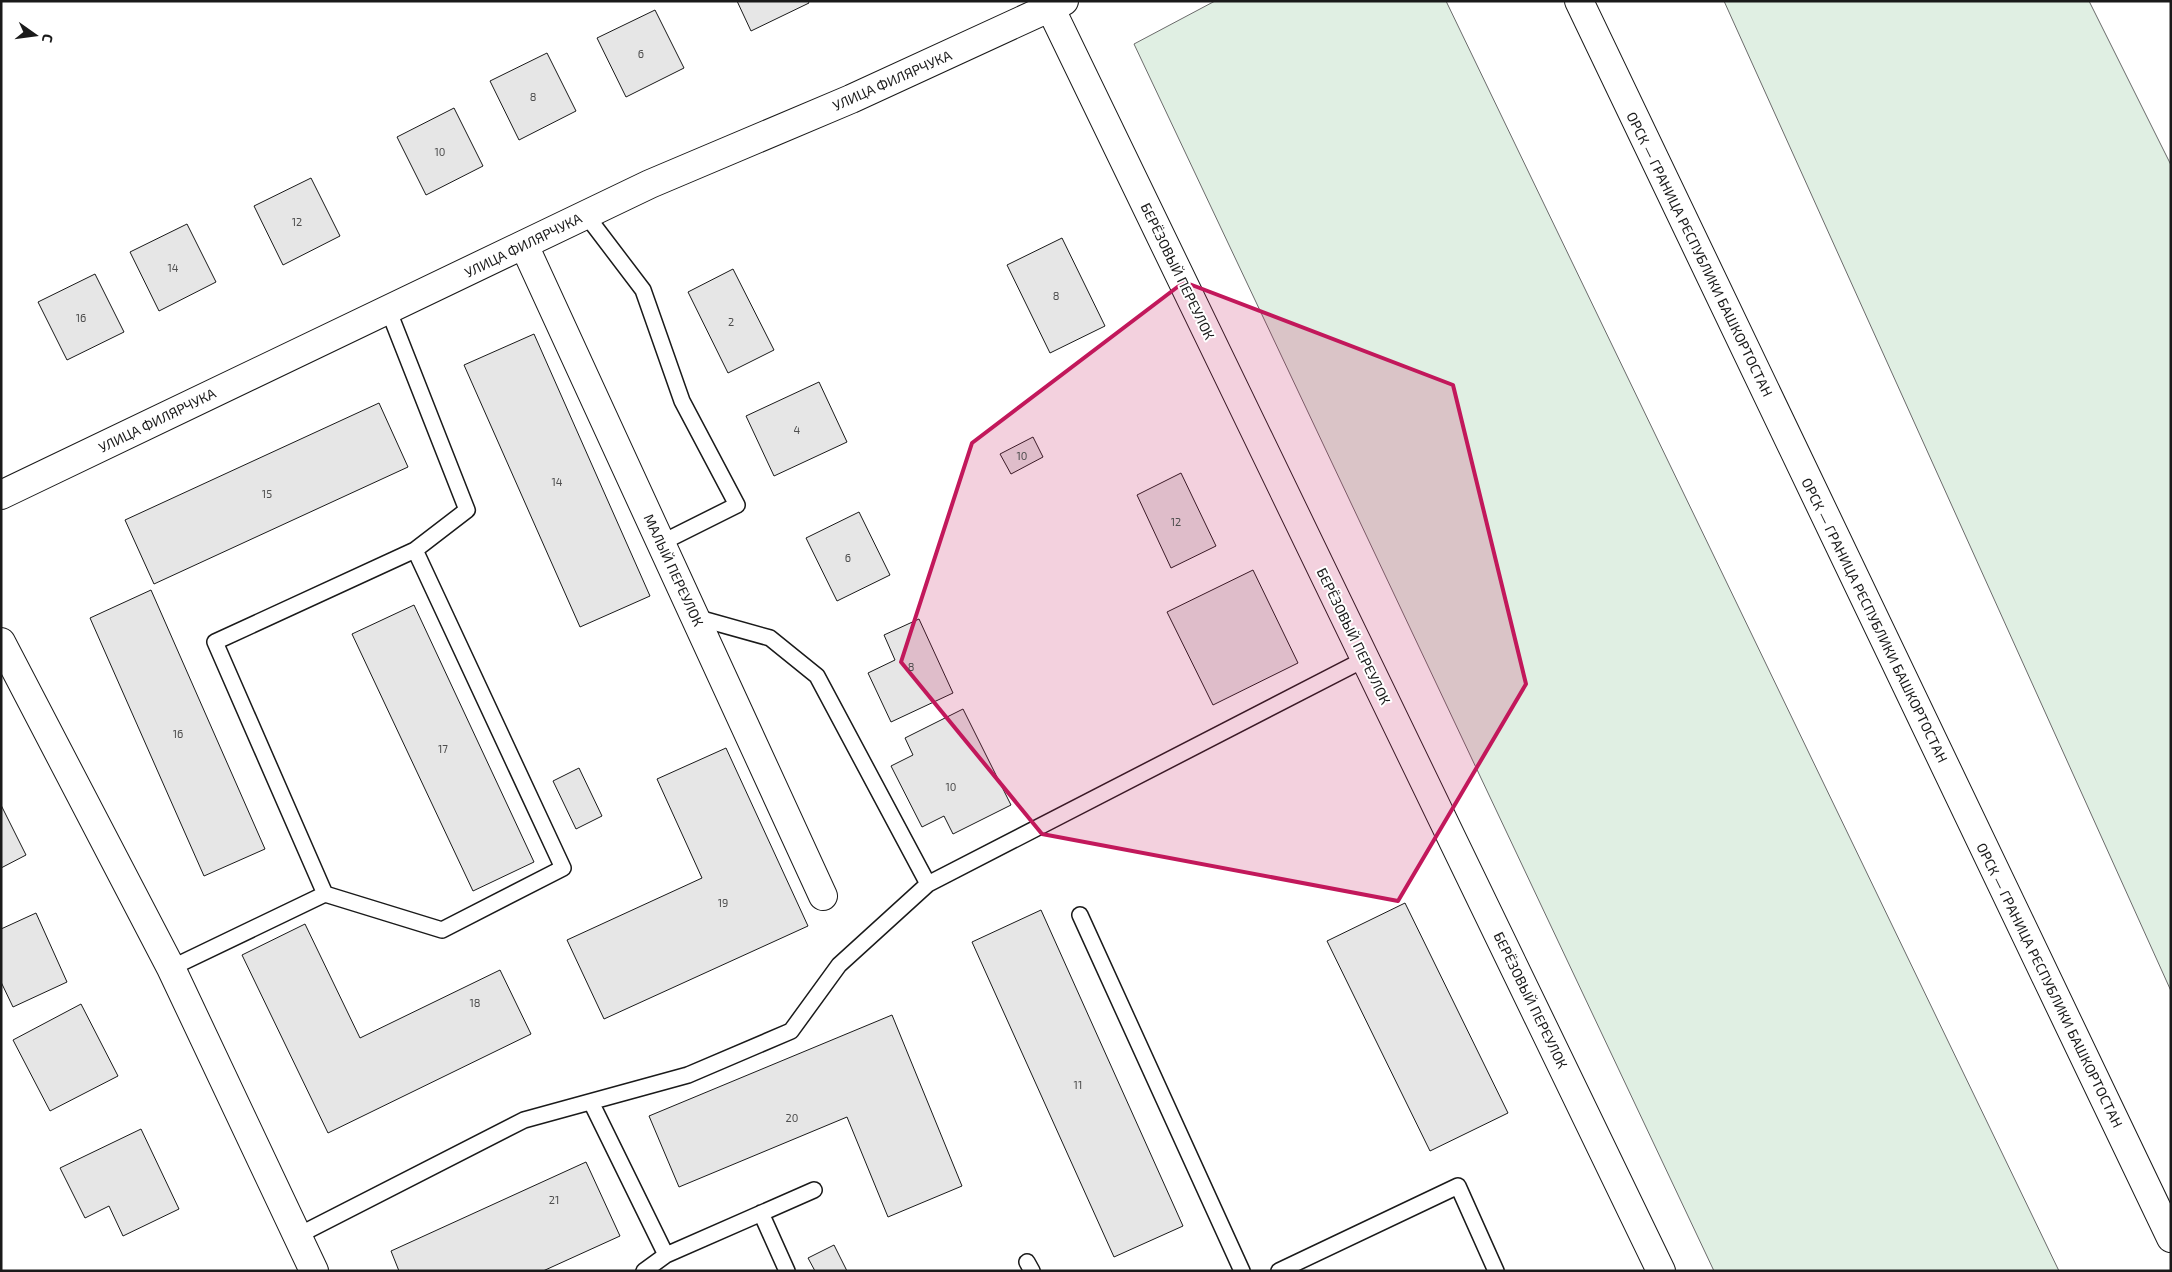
<svg xmlns="http://www.w3.org/2000/svg" width="2172" height="1272" font-family="'Exo 2',sans-serif">
	<rect width="100%" height="100%" fill="#fff"/>
	<path fill="#e0efe3" stroke="#6a6a6a" d="M1215 1H1446L2059 1271H1714L1134 44Z
		M1724 1H2089L2171 165V991Z"/>
	<path fill="#e6e6e6" stroke="#1a1a1a" d="M737 1H808L809 3 751 31Z
		M655 10 684 68 626 97 597 38Z
		M547 53 576 111 519 140 490 81Z
		M454 108 483 166 426 195 397 137Z
		M311 178 340 236 283 265 254 206Z
		M187 224 216 282 159 311 130 252Z
		M1062 238 1105 326 1050 353 1007 265Z
		M733 269 774 350 728 373 688 292Z
		M95 274 124 332 67 360 38 302Z
		M534 334 650 596 580 627 464 365Z
		M819 382 847 442 774 476 746 416Z
		M379 403 408 467 154 584 125 520Z
		M1033 437 1043 457 1011 474 1000 454Z
		M1181 473 1216 546 1171 568 1137 495Z
		M859 512 890 575 837 601 806 538Z
		M1253 570 1298 663 1213 705 1167 612Z
		M151 590 265 849 204 876 90 618Z
		M414 605 534 862 473 891 352 634Z
		M919 619 953 693 891 722 868 673 895 660 884 635Z
		M963 709 1011 805 953 834 944 816 922 827 891 766 913 755 905 738Z
		M726 748 808 926 604 1019 567 940 702 878 657 779Z
		M579 768 602 816 576 829 553 781Z
		M1 805 26 855 1 868Z
		M1405 903 1508 1113 1430 1151 1327 941Z
		M1041 910 1183 1226 1114 1257 972 942Z
		M36 913 67 982 13 1007 1 982V929Z
		M305 924 360 1038 500 970 531 1034 328 1133 242 955Z
		M81 1004 118 1076 50 1111 13 1040Z
		M892 1015 962 1186 888 1217 847 1117 679 1187 649 1116Z
		M141 1129 179 1209 123 1236 109 1206 85 1218 60 1168Z
		M586 1162 620 1236 543 1271H399L391 1251Z
		M834 1245 847 1271H815L808 1258Z"/>
	<g fill="none" stroke-linecap="round" stroke-linejoin="round">
		<defs>
			<path id="lane" d="M586 215 643 290 682 401 737 505 661 543
				M928 884 1365 659
				M325 894 215 642 415 550
				M1080 915 1242 1271
				M171 968 325 894 442 930 563 868 415 550 467 510 388 309
				M591 1102 666 1255
				M761 1213 787 1271
				M297 1236 524 1120 688 1075 791 1031 839 965 928 884 817 676 770 638 695 617
				M1027 1262 1032 1271
				M644 1271 666 1255 814 1190
				M1279 1271 1458 1186 1496 1271"/>
			<path id="street" d="M1047 1 1661 1271
				M524 245 823 896
				M1 495 650 184 851 99 1064 1
				M1 642 171 968 314 1271"/>
			<path id="secondary" d="M1579 1 2171 1238"/>
		</defs>
		<use href="#lane" stroke="#1a1a1a" stroke-width="18"/>
		<use href="#street" stroke="#1a1a1a" stroke-width="30"/>
		<use href="#secondary" stroke="#1a1a1a" stroke-width="30"/>
		<use href="#lane" stroke="#fff" stroke-width="15"/>
		<use href="#street" stroke="#fff" stroke-width="28"/>
		<use href="#secondary" stroke="#fff" stroke-width="28"/>
	</g>
	<path fill="#c2185b" fill-opacity="0.2" stroke="#c2185b" stroke-width="4" stroke-linejoin="round" d="M1184 282 1453 385 1526 684 1398 901 1042 834 901 662 972 443Z"/>
	<g text-anchor="middle" dominant-baseline="central" stroke-width="4" stroke-linejoin="round" paint-order="stroke">
		<g font-size="11" fill="#4d4d4d">
			<text x="641" y="53">6</text>
			<text x="533" y="96">8</text>
			<text x="440" y="151">10</text>
			<text x="297" y="221">12</text>
			<text x="173" y="267">14</text>
			<text x="1056" y="295">8</text>
			<text x="81" y="317">16</text>
			<text x="731" y="321">2</text>
			<text x="797" y="429">4</text>
			<text x="1022" y="455">10</text>
			<text x="557" y="481">14</text>
			<text x="267" y="493">15</text>
			<text x="1176" y="521">12</text>
			<text x="848" y="557">6</text>
			<text x="911" y="666">8</text>
			<text x="178" y="733">16</text>
			<text x="443" y="748">17</text>
			<text x="951" y="786">10</text>
			<text x="723" y="902">19</text>
			<text x="475" y="1002">18</text>
			<text x="1078" y="1084">11</text>
			<text x="792" y="1117">20</text>
			<text x="554" y="1199">21</text>
		</g>
		<g font-size="14" fill="#1a1a1a" stroke="#fff">
			<text transform="translate(892 80) rotate(-24)">УЛИЦА ФИЛЯРЧУКА</text>
			<text transform="translate(523 245) rotate(-26)">УЛИЦА ФИЛЯРЧУКА</text>
			<text transform="translate(1700 254) rotate(64)">ОРСК — ГРАНИЦА РЕСПУБЛИКИ БАШКОРТОСТАН</text>
			<text transform="translate(1178 271) rotate(64)">БЕРЁЗОВЫЙ ПЕРЕУЛОК</text>
			<text transform="translate(157 420) rotate(-26)">УЛИЦА ФИЛЯРЧУКА</text>
			<text transform="translate(674 570) rotate(65)">МАЛЫЙ ПЕРЕУЛОК</text>
			<text transform="translate(1875 620) rotate(64)">ОРСК — ГРАНИЦА РЕСПУБЛИКИ БАШКОРТОСТАН</text>
			<text transform="translate(1354 636) rotate(64)">БЕРЁЗОВЫЙ ПЕРЕУЛОК</text>
			<text transform="translate(2050 985) rotate(64)">ОРСК — ГРАНИЦА РЕСПУБЛИКИ БАШКОРТОСТАН</text>
			<text transform="translate(1531 1000) rotate(64)">БЕРЁЗОВЫЙ ПЕРЕУЛОК</text>
		</g>
	</g>
	<rect width="2172" height="1272" fill="none" stroke="#1a1a1a" stroke-width="5"/>
	<g transform="translate(35 35) rotate(104)" stroke="#ffffff" stroke-width="4" paint-order="stroke">
	<path d="M0-4L9 19L0 12L-9 19Z" fill="#1a1a1a"/>
	<text y="-8" font-size="14" font-weight="bold" text-anchor="middle" fill="#1a1a1a">С</text>
	</g>
</svg>
